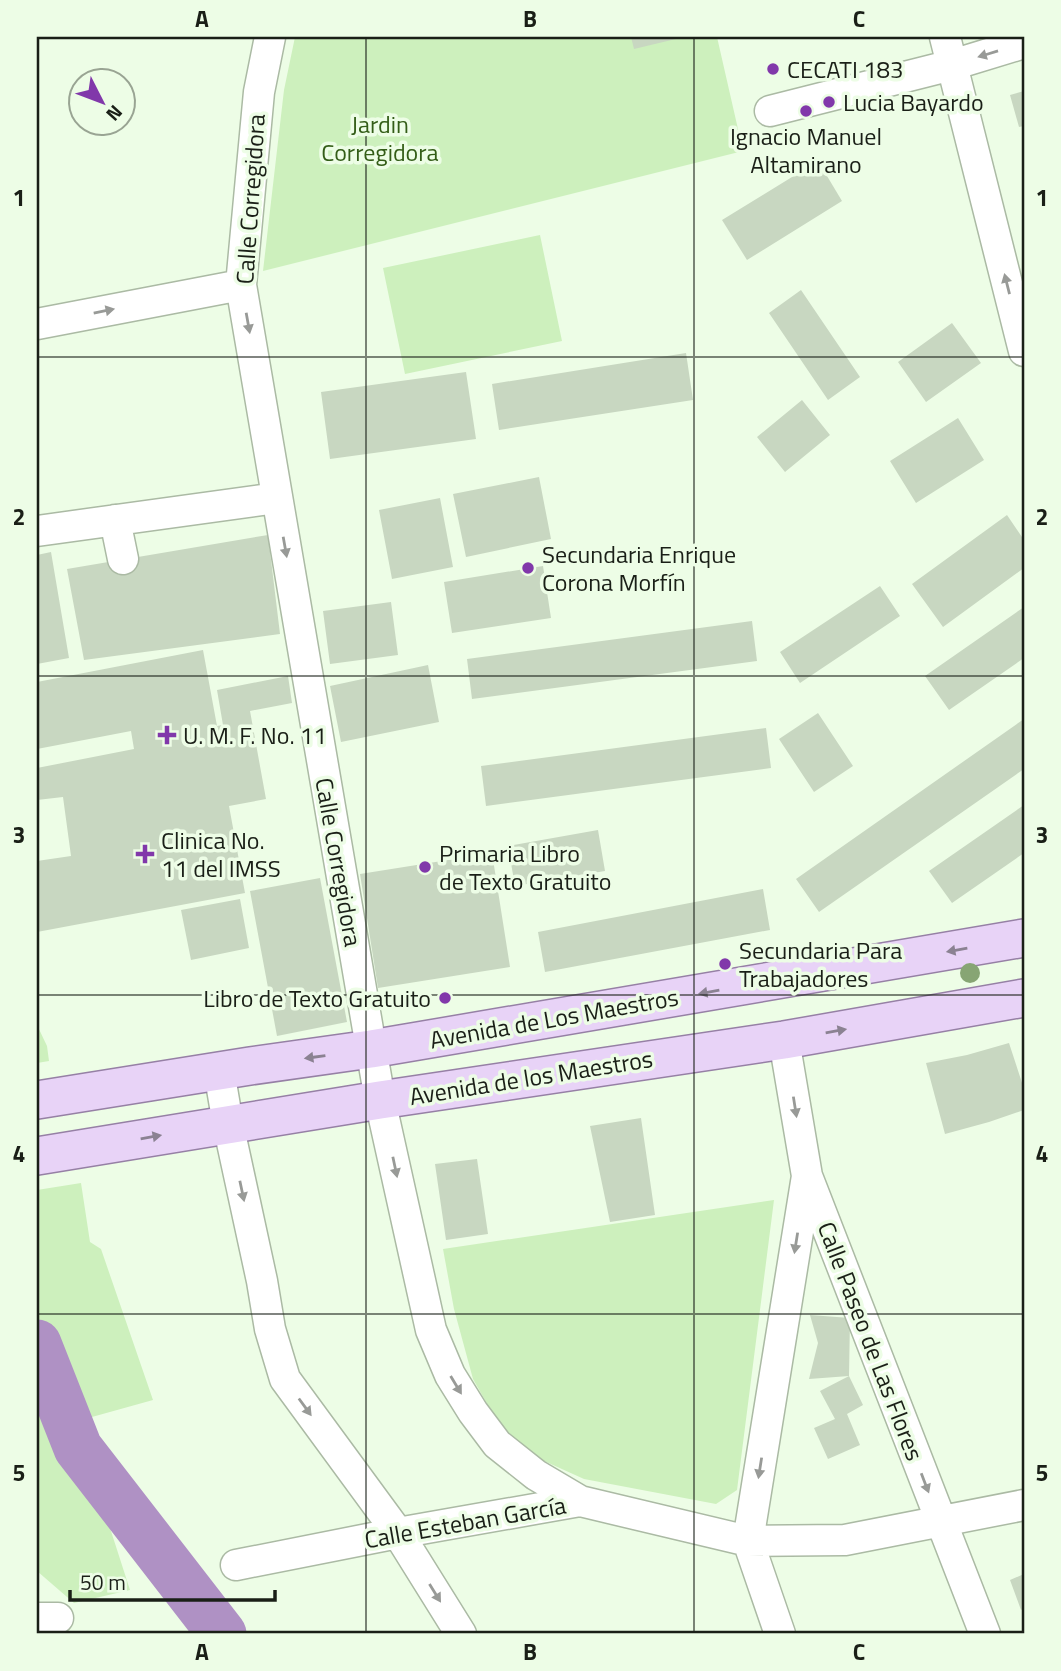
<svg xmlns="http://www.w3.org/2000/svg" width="1061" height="1671" font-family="'Titillium Web',sans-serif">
	<rect width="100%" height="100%" fill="#edfde6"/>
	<path fill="#cdf0bd" d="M295 37H717L743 151 263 271 284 90Z
		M540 235 562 341 405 374 383 268Z
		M37 1025 47 1046 49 1061 37 1063Z
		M81 1183 90 1242 101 1249 153 1400 56 1427 110 1528 130 1590 74 1603 37 1571V1190Z
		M774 1200 737 1490 716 1504 584 1479 522 1451 498 1423 473 1379 454 1309 443 1249Z"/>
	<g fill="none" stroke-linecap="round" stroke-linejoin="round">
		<path stroke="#af91c4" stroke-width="49" d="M37 1344 78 1448 222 1634"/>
	</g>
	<path fill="#c8d7c1" d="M631 37H680V38L634 49Z
		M1024 91V126L1019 127 1010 95Z
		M818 161 842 201 747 260 722 220Z
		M801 290 860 377 828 400 769 313Z
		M952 323 981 363 926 402 898 362Z
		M686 353 693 400 499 430 492 384Z
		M466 372 476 439 330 459 321 392Z
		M802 400 830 435 785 472 757 437Z
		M958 418 984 460 916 503 890 461Z
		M539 477 551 539 466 557 453 494Z
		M440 498 453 567 392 579 379 510Z
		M1007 515 1024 540V568L943 627 912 584Z
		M268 535 280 634 84 660 67 569Z
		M51 552 69 658 37 664V555Z
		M543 566 551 618 452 633 444 582Z
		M880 586 900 616 800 683 780 652Z
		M391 602 398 655 330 664 323 611Z
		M1024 607V658L949 710 925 676Z
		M752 621 757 661 472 699 467 659Z
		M203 650 217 726 223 725 217 690 288 676 292 703 250 711 266 799 229 806 245 893 37 932V861L71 856 63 797 37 800V768L134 749 131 731 37 749V682Z
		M428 665 439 722 341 742 330 686Z
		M818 713 853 766 814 792 779 739Z
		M1024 719V769L819 912 796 879Z
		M766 728 771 768 486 806 481 766Z
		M1024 805V853L952 903 929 871Z
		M598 830 605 871 515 886 508 846Z
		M492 853 510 967 378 988 360 874Z
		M320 878 347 1022 277 1036 250 891Z
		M763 889 770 930 545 972 538 932Z
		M240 899 249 948 191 960 181 910Z
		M1009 1043 1024 1089V1110L989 1122 945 1134 926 1063 967 1055Z
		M641 1118 655 1215 610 1222 590 1126Z
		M477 1159 488 1234 446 1240 435 1164Z
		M810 1315 850 1318 849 1376 863 1405 847 1414 860 1445 828 1459 814 1428 835 1419 820 1391 849 1376 809 1379 818 1343Z
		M1024 1574V1608L1021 1610 1010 1580Z"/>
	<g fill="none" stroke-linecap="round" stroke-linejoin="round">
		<defs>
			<path id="minor" d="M270 37 259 92 241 285 380 1100 431 1330 450 1375 473 1412 497 1444 536 1475 580 1501
				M945 37 1024 351
				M770 111 952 65 1024 43
				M37 324 241 285
				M115 520 123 559
				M37 531 277 498
				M784 1040 807 1176 985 1634
				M219 1071 228 1124 262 1281 270 1329 285 1379 398 1533 461 1634
				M236 1565 398 1533 580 1501 748 1541 845 1540 1024 1505
				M37 1618H58
				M780 1634 748 1541 807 1176"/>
			<path id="major" d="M37 1100 250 1066 371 1049 1024 938
				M37 1156 380 1100 784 1040 1024 998"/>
		</defs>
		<use href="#minor" stroke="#abbaa4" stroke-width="33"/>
		<use href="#major" stroke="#9680a5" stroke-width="40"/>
		<use href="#minor" stroke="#fff" stroke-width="30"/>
		<use href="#major" stroke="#e8d3f7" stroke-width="37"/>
	</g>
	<circle fill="#87a574" cx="970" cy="973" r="10"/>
	<defs><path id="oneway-solid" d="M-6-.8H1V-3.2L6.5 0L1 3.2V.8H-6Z" transform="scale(1.75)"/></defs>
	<g fill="#989a97">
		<use href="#oneway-solid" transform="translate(988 54) rotate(163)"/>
		<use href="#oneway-solid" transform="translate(1007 284) rotate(-104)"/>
		<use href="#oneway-solid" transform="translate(104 311) rotate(-11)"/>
		<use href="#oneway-solid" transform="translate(248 323) rotate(80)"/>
		<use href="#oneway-solid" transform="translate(285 547) rotate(80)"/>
		<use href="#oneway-solid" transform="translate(795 1107) rotate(81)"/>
		<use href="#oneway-solid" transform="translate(395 1167) rotate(78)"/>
		<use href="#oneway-solid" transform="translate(242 1191) rotate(78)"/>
		<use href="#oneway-solid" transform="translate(796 1243) rotate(99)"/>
		<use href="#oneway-solid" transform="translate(456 1385) rotate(59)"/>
		<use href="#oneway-solid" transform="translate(305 1407) rotate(54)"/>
		<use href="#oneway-solid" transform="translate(760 1468) rotate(99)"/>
		<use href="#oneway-solid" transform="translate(925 1483) rotate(69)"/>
		<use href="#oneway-solid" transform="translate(435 1593) rotate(58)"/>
	</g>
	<g fill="#8b8292">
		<use href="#oneway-solid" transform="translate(957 950) rotate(170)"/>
		<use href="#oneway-solid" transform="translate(709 992) rotate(170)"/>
		<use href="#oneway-solid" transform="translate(836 1031) rotate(-10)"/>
		<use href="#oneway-solid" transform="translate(315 1057) rotate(172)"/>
		<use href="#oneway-solid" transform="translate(151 1137) rotate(-10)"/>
	</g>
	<path fill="none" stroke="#1a1f17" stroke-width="2" stroke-opacity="0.55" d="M366 37V1634M694 37V1634M37 357H1024M37 676H1024M37 995H1024M37 1314H1024"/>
	<g fill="#8138aa" stroke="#edfde6" stroke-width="2.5">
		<circle cx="773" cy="69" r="7"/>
		<circle cx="829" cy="102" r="7"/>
		<circle cx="806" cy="111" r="7"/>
		<circle cx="528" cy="568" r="7"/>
		<path d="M163.5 724.5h7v7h7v7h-7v7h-7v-7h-7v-7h7z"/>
		<path d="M141.5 843.5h7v7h7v7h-7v7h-7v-7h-7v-7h7z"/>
		<circle cx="425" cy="867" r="7"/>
		<circle cx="725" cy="964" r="7"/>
		<circle cx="445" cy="998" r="7"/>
	</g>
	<g text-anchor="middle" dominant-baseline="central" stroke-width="7" stroke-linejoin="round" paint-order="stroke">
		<g font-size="24" fill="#1a1f17" stroke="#edfde6" text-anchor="start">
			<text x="787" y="69">CECATI 183</text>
			<text x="843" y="102">Lucia Bayardo</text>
			<text x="806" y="136" text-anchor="middle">Ignacio Manuel<tspan x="806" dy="28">Altamirano</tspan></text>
			<text x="542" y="554">Secundaria Enrique<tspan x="542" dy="28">Corona Morfín</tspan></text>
			<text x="183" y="735">U. M. F. No. 11</text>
			<text x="161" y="840">Clinica No.<tspan x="161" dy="28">11 del IMSS</tspan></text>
			<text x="439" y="853">Primaria Libro<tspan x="439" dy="28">de Texto Gratuito</tspan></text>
			<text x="739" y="950">Secundaria Para<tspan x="739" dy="28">Trabajadores</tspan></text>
			<text x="431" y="998" text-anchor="end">Libro de Texto Gratuito</text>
		</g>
		<g font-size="24" fill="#335d17" stroke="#edfde6">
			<text x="380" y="124">Jardin<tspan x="380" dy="28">Corregidora</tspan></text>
		</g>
		<g font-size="24" fill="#1a1f17" stroke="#edfde6">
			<text transform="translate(250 199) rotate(-86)">Calle Corregidora</text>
			<text transform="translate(339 862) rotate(80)">Calle Corregidora</text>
			<text transform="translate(554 1018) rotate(-10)">Avenida de Los Maestros</text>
			<text transform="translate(531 1077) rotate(-9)">Avenida de los Maestros</text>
			<text transform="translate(871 1341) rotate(69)">Calle Paseo de Las Flores</text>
			<text transform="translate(465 1522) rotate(-10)">Calle Esteban García</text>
		</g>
	</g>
	<rect width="1061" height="1671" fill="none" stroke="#edfde6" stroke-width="77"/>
	<g transform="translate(102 102) rotate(132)"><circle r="33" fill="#edfde6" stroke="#99a493" stroke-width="2"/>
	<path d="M0-5L12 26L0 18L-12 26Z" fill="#8138aa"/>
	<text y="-10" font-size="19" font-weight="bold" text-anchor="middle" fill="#1a1f17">N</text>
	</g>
	<path d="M70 1590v10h205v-10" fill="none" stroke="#1a1f17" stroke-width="3.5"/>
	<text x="80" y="1590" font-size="21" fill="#1a1f17" stroke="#edfde6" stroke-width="5" paint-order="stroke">50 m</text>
	<rect x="38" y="38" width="985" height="1594" fill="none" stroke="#1a1f17" stroke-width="2.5"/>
	<g font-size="23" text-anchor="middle" font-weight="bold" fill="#1a1f17">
		<text x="202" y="27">A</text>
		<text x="530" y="27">B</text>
		<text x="859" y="27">C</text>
		<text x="19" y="206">1</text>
		<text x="1042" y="206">1</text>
		<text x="19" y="525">2</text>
		<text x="1042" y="525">2</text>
		<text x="19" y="843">3</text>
		<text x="1042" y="843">3</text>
		<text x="19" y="1162">4</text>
		<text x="1042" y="1162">4</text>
		<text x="19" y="1481">5</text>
		<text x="1042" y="1481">5</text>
		<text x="202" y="1660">A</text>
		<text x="530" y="1660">B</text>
		<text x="859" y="1660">C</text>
	</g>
</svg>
